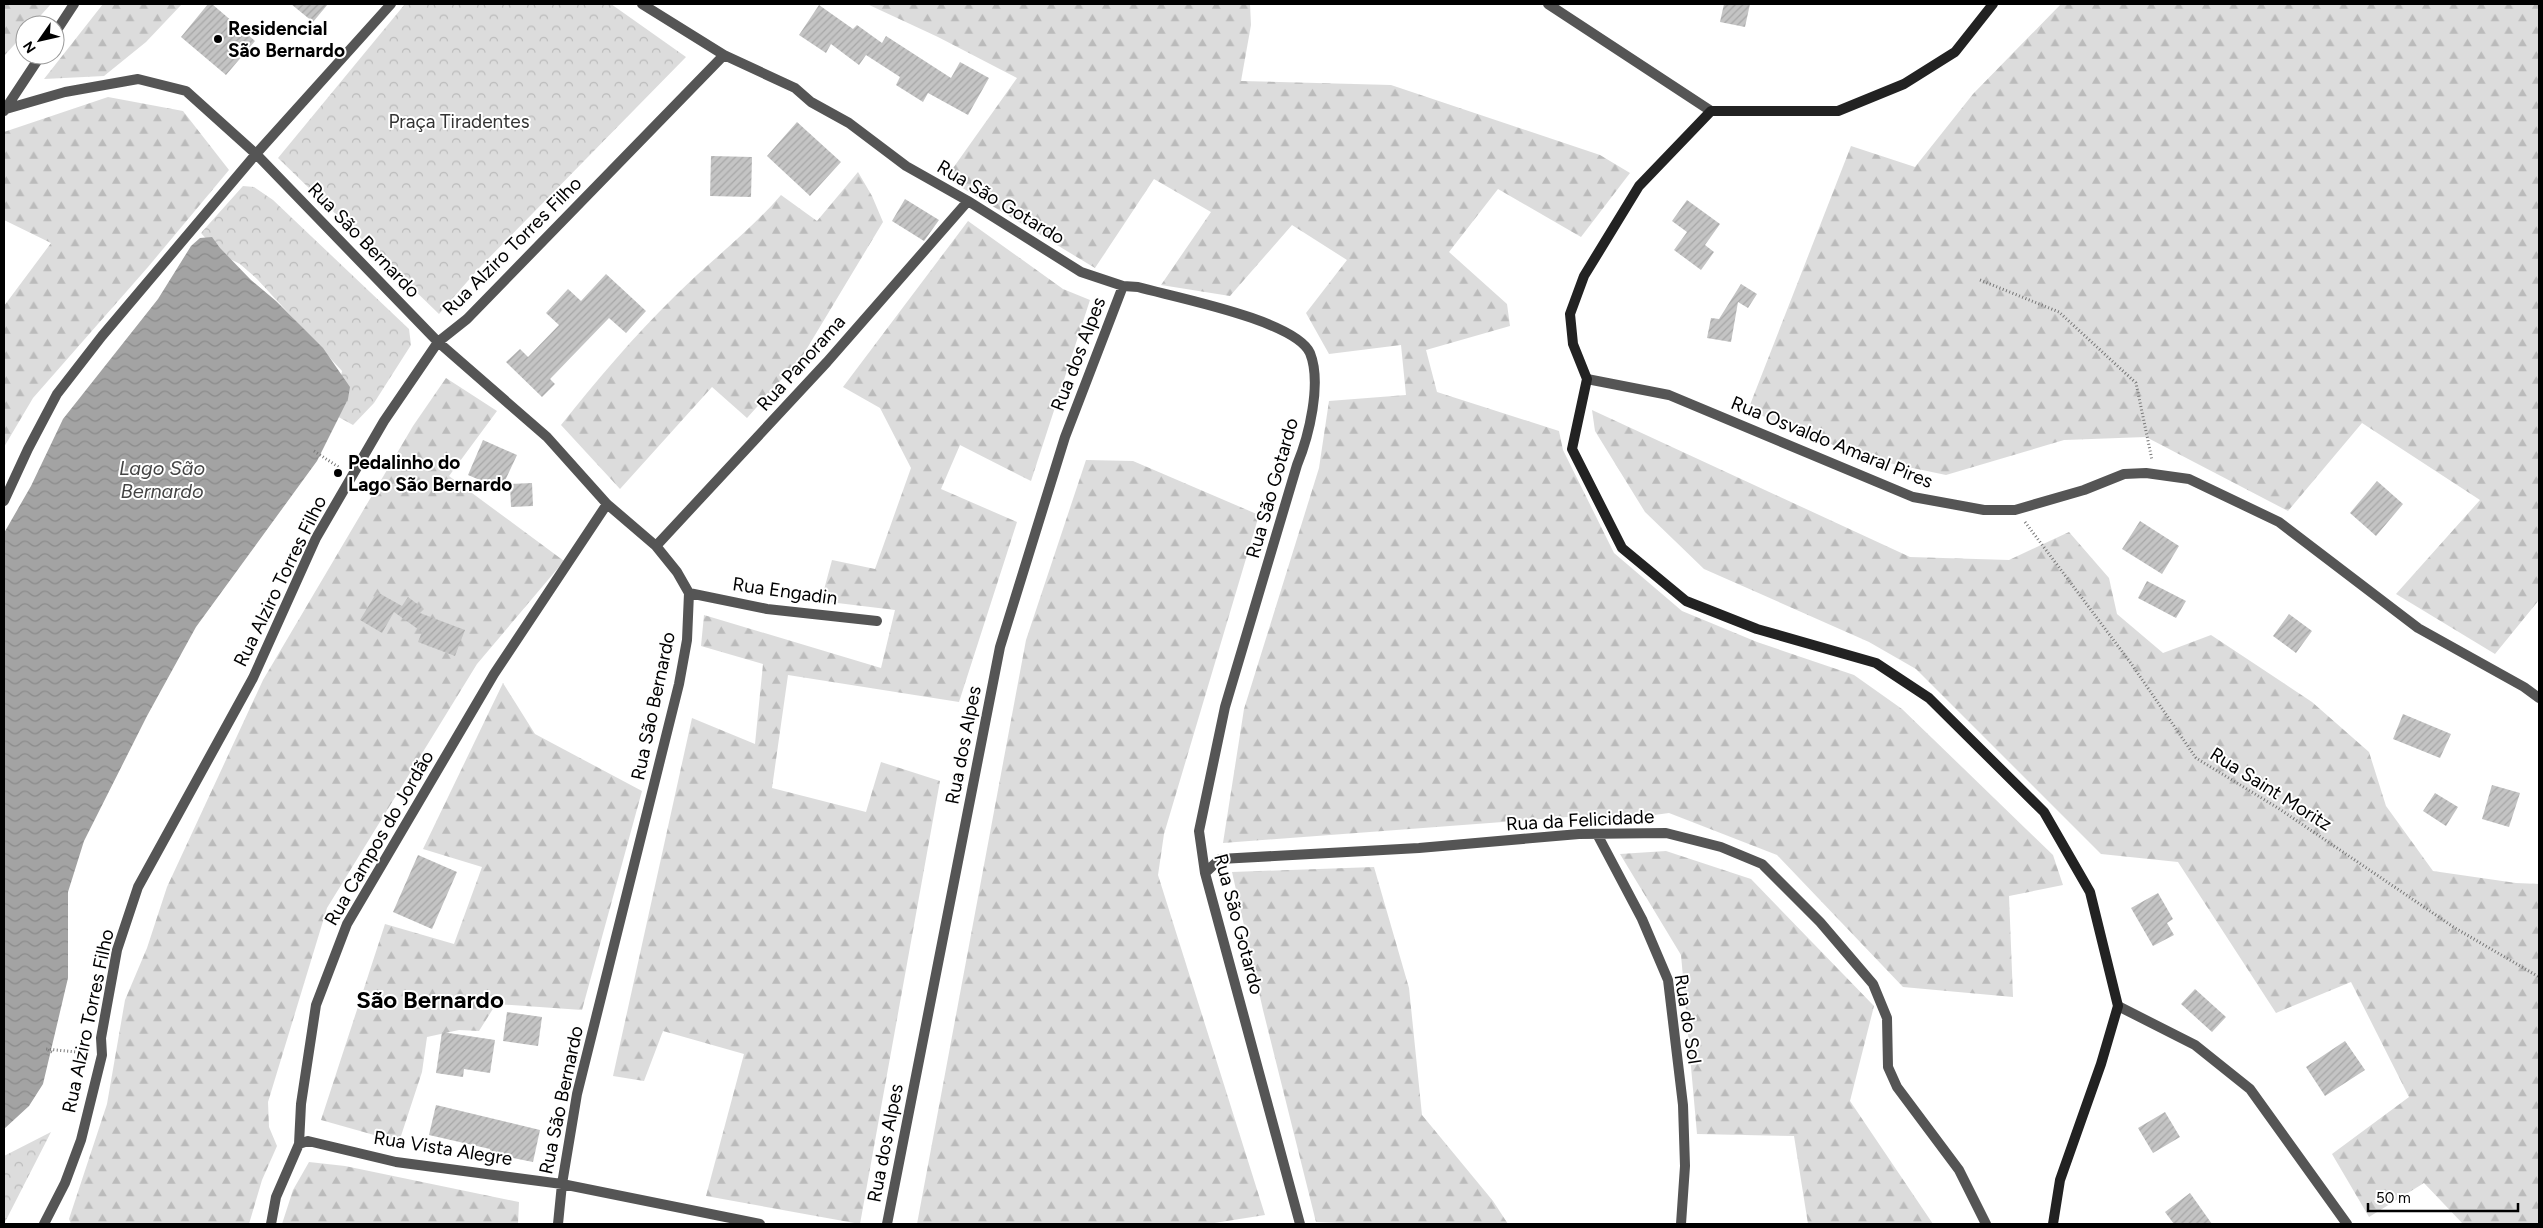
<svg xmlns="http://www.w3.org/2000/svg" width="2543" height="1228" font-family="Figtree,sans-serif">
	<defs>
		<pattern id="forest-firs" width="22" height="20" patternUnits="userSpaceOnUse" patternTransform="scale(1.25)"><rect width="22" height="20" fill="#dcdcdc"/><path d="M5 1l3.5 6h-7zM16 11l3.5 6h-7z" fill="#bbb"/></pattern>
		<pattern id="park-crowns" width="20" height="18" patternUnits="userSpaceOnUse" patternTransform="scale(1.25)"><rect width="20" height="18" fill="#dcdcdc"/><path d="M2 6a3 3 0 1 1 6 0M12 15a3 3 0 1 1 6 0" fill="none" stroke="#bbb"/></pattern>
		<pattern id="water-waves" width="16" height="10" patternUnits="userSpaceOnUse" patternTransform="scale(1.25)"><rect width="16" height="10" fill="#a3a3a3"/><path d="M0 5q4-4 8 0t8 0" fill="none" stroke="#8b8b8b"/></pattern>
		<pattern id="building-hatch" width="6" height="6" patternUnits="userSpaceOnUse" patternTransform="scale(1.25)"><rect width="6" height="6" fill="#c4c4c4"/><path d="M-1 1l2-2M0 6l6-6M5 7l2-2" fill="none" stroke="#a7a7a7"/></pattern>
	</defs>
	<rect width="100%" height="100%" fill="#fff"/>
	<path fill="url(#forest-firs)" d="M4 4H51L32 25H25V33L4 56Z
		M103 4H182L146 42 104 76 44 79Z
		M867 4H1250L1251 25 1241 81 1391 85 1600 155 1630 173 1581 237 1498 189 1449 252 1507 304 1510 326 1426 350 1437 392 1559 431 1563 450 1614 553 1682 611 1757 642 1854 675 1902 709 2053 855 2063 885 2009 896 2013 997 1903 987 1777 855 1669 813 1602 822 1581 816 1223 843 1244 709 1319 468 1329 401 1406 395 1401 345 1329 354 1306 313 1347 260 1292 225 1230 296 1161 285 1211 212 1154 179 1095 268 946 178 1017 78 938 37Z
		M2061 4H2539V600L2495 654 2396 594 2480 500 2362 423 2288 511 2146 437 2064 440 1946 475 1865 458 1748 410 1851 146 1915 167 1973 94Z
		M108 97 183 111 229 170 148 267 33 398 4 447V306L51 243 4 220V132Z
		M858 172 872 196 883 222 803 355 747 418 712 387 620 489 561 425C597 380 634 336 675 296 710 261 749 232 781 195L817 221Z
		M968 221 1063 289 1090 300 1031 481 960 445 941 489 1017 522 959 702 788 675 772 788 866 812 881 762 940 781 860 1224 706 1196 744 1054 663 1031 644 1081 613 1076 692 718 755 744 763 664 701 646 704 615 881 668 895 610 821 601 832 560 875 569 911 468 880 408 843 387Z
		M446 378 497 411 449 476 564 561 477 664 327 908 268 1102 269 1127 277 1146 262 1180 249 1224H71L69 1219 107 1104 125 1000 147 948 167 887 263 680 413 426Z
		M1592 410 1910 557 2009 560 2069 532 2109 578 2117 614 2163 653 2211 635 2312 702 2369 752 2386 806 2433 871 2516 883 2539 884V1224H2463L2424 1183 2369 1217 2332 1154 2409 1097 2351 982 2276 1013 2178 862 2101 854 1916 669 1869 642 1704 569 1645 512 1595 431Z
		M1086 460 1133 461 1259 515 1164 834 1158 875 1265 1215 1208 1224H917L1026 640Z
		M503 683 535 734 642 791 582 1010 496 1004 479 1031 459 1030 427 1037 422 1072 399 1142 321 1120 385 924 454 944 482 867 423 849Z
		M1666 851 1751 879 1874 1006 1850 1101 1933 1224H1808L1794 1136 1697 1134 1681 955 1620 854Z
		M1374 867 1409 988 1422 1115 1493 1201 1508 1224H1363L1316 1222 1263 1010 1232 872Z
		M309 1162 345 1166 519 1202 518 1224H282L293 1190Z"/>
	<path fill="url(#park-crowns)" d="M405 4H611L686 57 480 267 439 314 278 158Z
		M243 186 254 187 273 200 409 329 411 345 374 403 353 425 333 414 342 371 257 279 240 264 220 254 201 233Z
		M51 1132 4 1224V1156Z"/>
	<path fill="url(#water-waves)" d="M212 237 220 248 251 280 276 301 323 348 350 387 348 399 317 461 196 627 147 716 84 841 68 892V978L43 1084 29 1106 4 1129V533L31 486 63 419 158 299 191 246 200 238Z"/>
	<path fill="url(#building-hatch)" d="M208 4H212L255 41 226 75 181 37Z
		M291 4H328L313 22Z
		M1724 4H1750L1745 27 1720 22Z
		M819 5 853 29 857 25 882 43 886 36 951 78 960 62 989 78 968 115 928 93 923 102 896 85 900 77 866 55 859 65 831 44 826 53 799 35Z
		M797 122 841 162 810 196 767 156Z
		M711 156 752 157 751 197 710 196Z
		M905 199 939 220 924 241 892 221Z
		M1687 200 1720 224 1705 245 1714 252 1701 270 1674 250 1687 232 1672 221Z
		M606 274 646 311 626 333 609 318 550 379 555 384 542 397 506 362 520 349 528 357 559 325 546 313 568 289 581 301Z
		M1741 284 1757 294 1748 308 1738 302 1731 342 1707 338 1711 318 1719 319Z
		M483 440 517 455 501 489 468 475Z
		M2377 481 2403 504 2376 536 2350 513Z
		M532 483 533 506 511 507 510 484Z
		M2140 521 2179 546 2162 574 2122 549Z
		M2147 581 2186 601 2176 618 2138 598Z
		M377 592 402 606 408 597 424 609 420 613 465 630 455 656 418 642 422 632 394 612 382 633 360 620Z
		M2289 614 2312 631 2296 653 2273 636Z
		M2403 714 2451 734 2440 758 2393 739Z
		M2492 785 2520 793 2509 827 2482 819Z
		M2435 793 2458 807 2446 826 2423 811Z
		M418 855 457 872 432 929 393 912Z
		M2158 893 2173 919 2167 923 2174 935 2153 946 2131 908Z
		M2195 989 2226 1017 2212 1032 2181 1004Z
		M507 1012 542 1017 538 1046 503 1041Z
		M442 1032 495 1040 490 1073 464 1069 463 1077 436 1073Z
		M2345 1041 2365 1070 2325 1096 2306 1067Z
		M436 1105 540 1130 533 1162 489 1153 490 1149 429 1135Z
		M2165 1112 2180 1137 2153 1153 2138 1128Z
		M2190 1193 2212 1224H2174L2165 1212Z"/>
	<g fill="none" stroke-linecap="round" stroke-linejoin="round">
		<path stroke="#777" stroke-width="3" stroke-dasharray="1 2.5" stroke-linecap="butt" d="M1980 280 2059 312 2136 383 2152 460
			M314 451 340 468
			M2025 522 2130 662 2196 758 2278 808 2455 928 2539 977
			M52 1052 46 1049 87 1053"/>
		<path stroke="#555" stroke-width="10" d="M642 4 724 55 795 88 811 102 849 123 906 166 968 201 1081 272 1123 286 1138 287C1173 297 1295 320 1310 353 1322 383 1309 436 1297 465L1225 707 1199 831 1205 873 1300 1224
			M1548 4 1711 111
			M55 33 74 4
			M6 109 65 92 138 79 186 91 256 154 438 342 547 437 607 504 656 546 677 572 689 593 687 640 679 684 577 1094 562 1184 558 1224
			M4 111 41 55
			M1587 379 1669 395 1913 497 1984 510H2015L2084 490 2124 474 2146 473 2189 479 2279 522 2418 628 2524 687 2539 698
			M4 501 28 449 57 394 102 336 256 154 391 4
			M656 546 827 362 968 201
			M689 593 767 609 877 621
			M1597 834 1642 919 1668 980 1683 1105 1685 1166 1681 1224
			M1205 873 1220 859 1419 848 1579 834 1666 833 1721 847 1762 864 1820 922 1873 984 1887 1018 1888 1067 1897 1087 1959 1170 1986 1224
			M2118 1006 2195 1045 2250 1089 2347 1224
			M299 1144 308 1141 396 1162 562 1184 760 1224
			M44 1224 65 1183 81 1140 102 1055 101 1038 117 950 138 887 253 678 316 538 384 421 438 342 467 319 724 55
			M271 1224 276 1197 299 1144 301 1104 316 1005 347 924 494 674 607 504
			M887 1224 1000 647 1065 437 1123 286"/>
		<path stroke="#222" stroke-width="10" d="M1993 4 1955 52 1904 84 1838 111H1711L1639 186 1584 276 1570 314 1573 344 1587 379 1572 449 1622 548 1686 601 1757 629 1876 663 1929 698 2044 812 2090 892 2118 1006 2101 1064 2060 1180 2053 1224"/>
	</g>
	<g fill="#000" stroke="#fff" stroke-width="2">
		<circle cx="218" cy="39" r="5"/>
		<circle cx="338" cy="473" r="5"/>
	</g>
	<g text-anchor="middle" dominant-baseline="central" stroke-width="4" stroke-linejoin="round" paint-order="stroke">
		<g font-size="19" font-weight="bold" fill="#000" stroke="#fff" text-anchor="start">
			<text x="228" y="28">Residencial<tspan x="228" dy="22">São Bernardo</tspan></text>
			<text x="348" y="462">Pedalinho do<tspan x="348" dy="22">Lago São Bernardo</tspan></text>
		</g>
		<g font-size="19" fill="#333" stroke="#fff">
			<text x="459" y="121">Praça Tiradentes</text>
		</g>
		<g font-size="19" fill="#000" stroke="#fff">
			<text transform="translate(1001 202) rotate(31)">Rua São Gotardo</text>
			<text transform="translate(364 240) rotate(46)">Rua São Bernardo</text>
			<text transform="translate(512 246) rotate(-45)">Rua Alziro Torres Filho</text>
			<text transform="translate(1078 354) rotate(-69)">Rua dos Alpes</text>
			<text transform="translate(801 363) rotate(-48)">Rua Panorama</text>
			<text transform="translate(1832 442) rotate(22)">Rua Osvaldo Amaral Pires</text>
			<text transform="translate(1272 488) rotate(-74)">Rua São Gotardo</text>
			<text transform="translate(280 581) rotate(-64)">Rua Alziro Torres Filho</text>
			<text transform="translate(785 591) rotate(8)">Rua Engadin</text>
			<text transform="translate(653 706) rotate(-78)">Rua São Bernardo</text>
			<text transform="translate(963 745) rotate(-79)">Rua dos Alpes</text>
			<text transform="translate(2271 789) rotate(32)">Rua Saint Moritz</text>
			<text transform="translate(1580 820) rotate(-3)">Rua da Felicidade</text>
			<text transform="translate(379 838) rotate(-60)">Rua Campos do Jordão</text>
			<text transform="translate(1239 924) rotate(75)">Rua São Gotardo</text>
			<text transform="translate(1688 1019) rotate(81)">Rua do Sol</text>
			<text transform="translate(88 1021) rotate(-78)">Rua Alziro Torres Filho</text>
			<text transform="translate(561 1100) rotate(-78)">Rua São Bernardo</text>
			<text transform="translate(885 1143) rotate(-79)">Rua dos Alpes</text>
			<text transform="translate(443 1148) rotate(9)">Rua Vista Alegre</text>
		</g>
		<g font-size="20" font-style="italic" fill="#444" stroke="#fff">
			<text x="162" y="468">Lago São<tspan x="162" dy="23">Bernardo</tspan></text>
		</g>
		<g font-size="24" font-weight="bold" fill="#000" stroke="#fff">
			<text x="430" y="999">São Bernardo</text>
		</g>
	</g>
	<rect width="2543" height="1228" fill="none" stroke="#000000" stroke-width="10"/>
	<g transform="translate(40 40) rotate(236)"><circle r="24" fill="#ffffff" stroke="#999999"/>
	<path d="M0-4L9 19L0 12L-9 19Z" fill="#000000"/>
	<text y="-8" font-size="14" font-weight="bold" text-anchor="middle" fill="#000000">N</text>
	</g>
	<path d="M2368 1203v8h150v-8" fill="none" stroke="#000000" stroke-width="2.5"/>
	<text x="2376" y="1203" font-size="15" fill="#000000" stroke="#ffffff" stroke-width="4" paint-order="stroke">50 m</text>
</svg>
